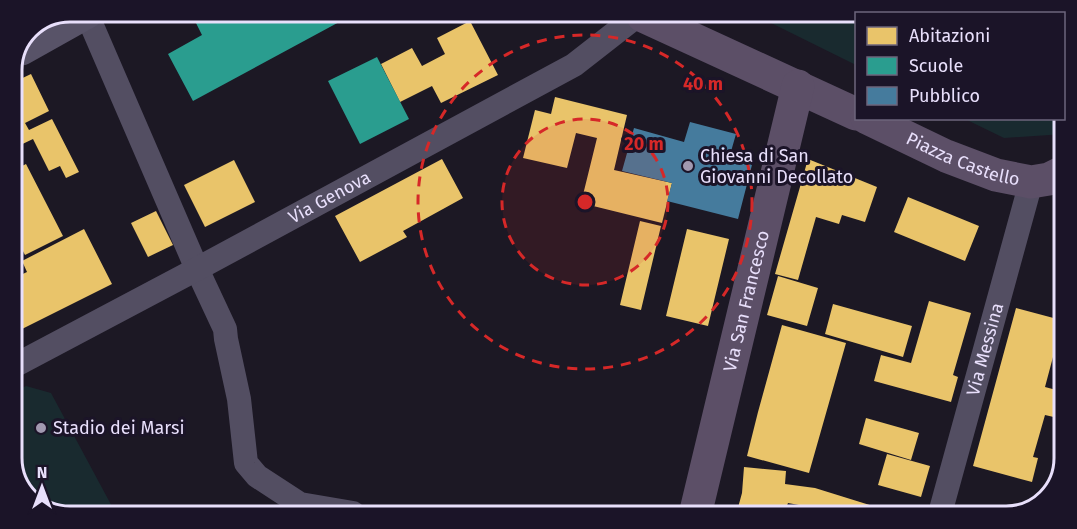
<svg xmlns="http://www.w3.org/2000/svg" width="1077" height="529" font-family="'Fira Sans',sans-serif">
	<rect width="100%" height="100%" fill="#1c1824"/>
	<path fill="#192a2f" d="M757 16 856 17V65Z
		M1064 63 1065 67 1064 134 1004 138 965 119 1064 118Z
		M26 386 51 393 115 512 45 511 22 491 12 462V393Z"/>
	<path fill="#e9c46a" d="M470 21 498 75 441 103 432 86 400 102 381 64 412 48 422 66 445 54 437 38Z
		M31 74 49 111 25 123 29 130 52 119 79 172 66 178 60 166 49 171 33 139 12 149V83Z
		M555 97 627 115 614 170 672 183 662 223 581 203 597 138 576 133 567 168 523 158 535 110 551 114Z
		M442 159 463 198 403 231 407 237 360 262 335 216Z
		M808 159 877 187 865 222 842 215 839 224 816 217 798 280 775 274Z
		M234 160 255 202 205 227 184 185Z
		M26 164 63 236 25 255 12 230V171Z
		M908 197 979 226 965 261 894 232Z
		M156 211 173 245 148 257 131 223Z
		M640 221 661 226 641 310 620 305Z
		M84 229 112 284 16 332 12 324V279L27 272 22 261Z
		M687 229 729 239 708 326 666 316Z
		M778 276 818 288 807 326 767 315Z
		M929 301 971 313 953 375 958 377 951 402 874 381 881 355 911 363Z
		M833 304 912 326 903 357 825 334Z
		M1016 308 1061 320V327L1045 387 1060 391V412L1058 418 1045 415 1033 457 1038 458 1032 482 973 466Z
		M782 325 846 343 809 473 747 456 758 412Z
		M866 418 919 433 911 460 859 444Z
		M887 454 930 466 921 497 878 485Z
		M744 467 786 471 785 484 815 488 905 516H813L815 508 788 503 783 516 736 515 742 493Z"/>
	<path fill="#2a9d8f" d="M214 13 354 14 193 101 168 54 202 35 196 23Z
		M356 14H379L362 23Z
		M377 57 409 119 360 144 328 81Z"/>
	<path fill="#457b9d" d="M690 122 736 134 730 155 753 161 738 219 667 201 672 183 622 171 634 128 684 142Z"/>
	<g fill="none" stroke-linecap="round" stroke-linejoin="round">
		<g stroke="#534e62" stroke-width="24">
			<path d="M86 12 197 269 225 329 226 339 239 399 246 463 257 476 300 504 353 513"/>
			<path id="s1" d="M12 367 197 269 574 65 638 15"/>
			<path id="s2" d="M939 517 1031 182"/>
		</g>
		<path stroke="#585368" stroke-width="33" d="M21 49 87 12"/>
		<g stroke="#5c4f67" stroke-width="33">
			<path d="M643 16 856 114"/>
			<path id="s3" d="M867 118 946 156 996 175 1031 182 1049 179 1063 172"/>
			<path id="s4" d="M695 515 798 86"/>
		</g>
	</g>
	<circle cx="585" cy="202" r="83" fill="#d62828" fill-opacity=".12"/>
	<g fill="none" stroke="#d62828" stroke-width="3" stroke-dasharray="10 8">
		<circle cx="585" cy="202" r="83"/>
		<circle cx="585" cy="202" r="167"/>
	</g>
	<g fill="#a199b0" stroke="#1b1428" stroke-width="2">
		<circle cx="688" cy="166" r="6"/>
		<circle cx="41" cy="428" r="6"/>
	</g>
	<g text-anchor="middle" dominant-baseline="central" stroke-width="6" stroke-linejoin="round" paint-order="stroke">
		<g font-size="18" fill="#e8dffb" stroke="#1b1428" text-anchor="start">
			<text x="700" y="156">Chiesa di San<tspan x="700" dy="21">Giovanni Decollato</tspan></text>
			<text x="53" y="428">Stadio dei Marsi</text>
		</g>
		<g font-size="18" fill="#e8dffb" stroke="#1b1428">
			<text stroke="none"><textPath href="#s3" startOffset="105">Piazza Castello</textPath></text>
			<text stroke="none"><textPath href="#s1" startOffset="360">Via Genova</textPath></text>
			<text stroke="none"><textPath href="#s4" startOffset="220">Via San Francesco</textPath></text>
			<text stroke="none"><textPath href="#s2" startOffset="174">Via Messina</textPath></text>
		</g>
	</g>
	<path d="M0 0H1077V529H0ZM70 22H1006A48 48 0 0 1 1054 70V458A48 48 0 0 1 1006 506H70A48 48 0 0 1 22 458V70A48 48 0 0 1 70 22Z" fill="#1b1428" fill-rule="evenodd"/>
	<path fill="none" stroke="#e8dffb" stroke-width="3" d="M70 22H1006A48 48 0 0 1 1054 70V458A48 48 0 0 1 1006 506H70A48 48 0 0 1 22 458V70A48 48 0 0 1 70 22Z"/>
	<circle cx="585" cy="202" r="9" fill="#d62828" stroke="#1b1428" stroke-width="3"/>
	<g font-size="18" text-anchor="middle" font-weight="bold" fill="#d62828" stroke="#1b1428" stroke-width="6" stroke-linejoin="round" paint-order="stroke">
		<text x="703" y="90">40 m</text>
		<text x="644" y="150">20 m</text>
	</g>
	<rect x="855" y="12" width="210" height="108" fill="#1b1428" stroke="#6d657c" stroke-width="1.5"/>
	<rect x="867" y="27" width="30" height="18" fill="#e9c46a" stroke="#6d657c" stroke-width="1.5"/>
	<text x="909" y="42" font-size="18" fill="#e8dffb">Abitazioni</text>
	<rect x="867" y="57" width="30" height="18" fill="#2a9d8f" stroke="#6d657c" stroke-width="1.5"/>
	<text x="909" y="72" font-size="18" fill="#e8dffb">Scuole</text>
	<rect x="867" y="87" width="30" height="18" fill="#457b9d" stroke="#6d657c" stroke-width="1.5"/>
	<text x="909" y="102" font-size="18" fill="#e8dffb">Pubblico</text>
	<g transform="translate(42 487)" stroke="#1b1428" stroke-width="4.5" paint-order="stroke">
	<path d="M0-4.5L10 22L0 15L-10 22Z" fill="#e8dffb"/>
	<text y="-9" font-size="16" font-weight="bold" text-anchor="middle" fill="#e8dffb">N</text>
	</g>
</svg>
